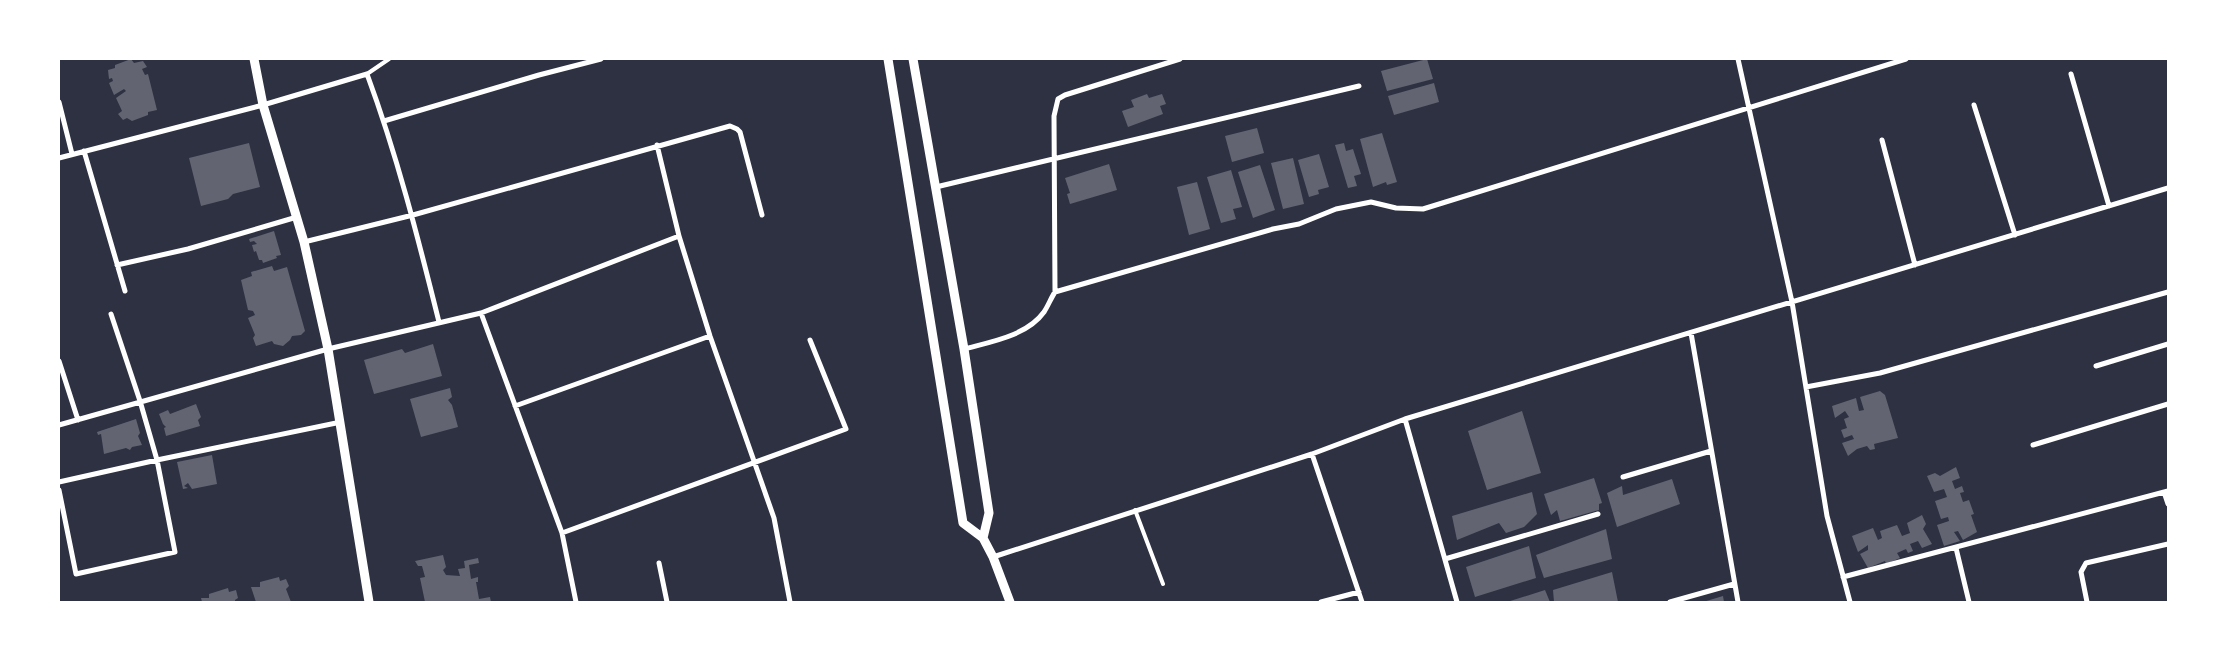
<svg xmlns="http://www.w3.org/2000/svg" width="2227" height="661" font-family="'Varela Round',sans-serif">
	<rect width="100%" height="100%" fill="#2d3142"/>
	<path fill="#626471" d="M131 59 134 63 143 61 147 67 142 69 145 75 148 74 157 110 148 112V115L132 121 127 118 123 120 118 114 122 111 116 98 126 91 124 89 114 95 109 83 113 81 112 78 109 79 108 70 115 68V65Z
		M1427 59 1433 79 1387 91 1381 71Z
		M1434 83 1439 102 1394 115 1388 96Z
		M1147 94 1149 98 1162 94 1166 104 1160 106 1163 114 1128 127 1122 111 1134 107 1131 100Z
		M1257 128 1264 153 1232 162 1225 136Z
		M1382 133 1397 182 1387 185 1386 182 1373 187 1360 139Z
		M249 143 260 187 233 194 228 199 201 206 189 158Z
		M1344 143 1346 151 1353 149 1361 174 1354 176 1357 186 1348 188 1335 145Z
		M1319 154 1329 187 1318 190 1319 194 1309 197 1298 160Z
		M1293 158 1304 204 1283 209 1271 163Z
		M1109 164 1117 190 1070 204 1067 194 1070 193 1065 178Z
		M1260 165 1275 210 1253 218 1238 172Z
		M1231 170 1242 207 1233 209 1236 219 1221 223 1207 177Z
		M1197 182 1210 229 1189 235 1177 187Z
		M274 231 281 255 276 256 277 258 263 263 262 260H259L256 251 254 252 252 245 257 244 254 241 250 242 249 239Z
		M272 266 274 271 287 267 305 331 301 335 292 336 290 340 283 346 274 344 272 341 256 346 253 338 255 335 248 318 255 315 253 311 248 310 241 280 252 276 251 272Z
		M433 344 442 376 374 394 364 360 402 349 405 353Z
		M450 388 452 397 448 400 452 405 458 427 421 437 410 399Z
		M1880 391 1885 395 1898 438 1874 444 1875 449 1870 450 1867 446 1857 449 1848 456 1842 443 1854 439 1852 435 1844 438 1841 430 1847 428 1844 419 1849 417 1845 411 1835 418 1832 406 1856 398 1859 411 1864 410 1860 397Z
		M196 404 201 417 198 420 200 426 166 436 164 428 166 427 163 424 159 414 168 410 170 414Z
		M1522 411 1541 473 1487 490 1468 431Z
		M136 419 140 433 138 436 142 445 132 447 130 450 126 448 104 454 101 434 98 435 97 432Z
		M212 455 217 484 192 489 188 483 184 486 188 488 183 489 177 462Z
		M1956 467 1960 478 1952 481 1955 489 1962 486 1964 492 1960 493 1963 502 1969 500 1974 514 1971 515 1977 532 1963 540 1958 531 1954 532 1960 541 1944 546 1937 525 1949 521 1948 517 1941 519 1935 501 1947 497 1944 489 1934 492 1927 476 1935 473 1940 476Z
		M1594 478 1602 503 1599 504V510L1560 521 1557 510 1551 515 1544 494Z
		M1672 479 1680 504 1617 527 1607 493 1622 486 1623 495Z
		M1532 492 1537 514 1524 527 1506 533 1499 523 1457 540 1452 516Z
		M1922 515 1926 524 1923 529 1932 544 1922 548 1918 541 1910 544 1913 551 1908 553 1906 549 1897 553 1900 558 1886 564 1885 561 1868 568 1860 554 1868 550V545L1858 552 1852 536 1873 528 1878 540 1882 538 1880 531 1897 525 1902 536 1910 533 1907 523Z
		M1606 529 1612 559 1544 578 1536 555Z
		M1529 546 1536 578 1475 597 1466 567Z
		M443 555 446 567 443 570 446 575 460 576 458 569 465 568 464 561 478 558 479 563 469 565 471 579 478 577V582H476L479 599 490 597 491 602H425L420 578 425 577 422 566H418L415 561Z
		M1612 572 1618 602H1554L1553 590Z
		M279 577 280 581 286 579 289 586 286 589 291 602H256L251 587H260V582Z
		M228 588 229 592 236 590 238 598 235 600V602H202L201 598H209V594Z
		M1545 590 1550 602H1507Z
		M1723 596 1724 602H1703Z"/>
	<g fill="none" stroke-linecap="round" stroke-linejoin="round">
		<path stroke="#fff" stroke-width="4" d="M367 74 389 59
			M1135 510 1163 584"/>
		<path stroke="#fff" stroke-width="5" d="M1738 59 1792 302 1827 516 1850 602
			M2071 74 2109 206
			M59 102 72 154
			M1974 105 2015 235
			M384 121 539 75 601 59
			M1882 140 1915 265
			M657 145 679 236
			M84 151 125 291
			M59 158 263 105 367 74C397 155 418 238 439 322
			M936 187 1359 86
			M304 242 413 215 730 126 737 129 740 132 762 215
			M117 265 188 249 297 217
			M1055 292 1054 116 1058 99 1065 95 1180 59
			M481 313 562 533 576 602
			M1691 333 1738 602
			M964 349C990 342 1027 336 1044 312 1048 306 1051 298 1055 292L1273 229 1299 224 1336 209 1371 202 1396 208 1423 209 1906 59
			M59 361 78 420
			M2096 366 2168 344
			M1806 387 1880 373 2168 292
			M515 406 710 336
			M1405 419 1457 602
			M59 425 328 349 481 313 679 236 710 336 774 518 790 602
			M2033 445 2168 404
			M1312 454 1362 602
			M1623 477 1711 451
			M59 482 157 460 341 422
			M59 490 76 574 175 552 157 460 140 401 111 314
			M2164 492 2168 504
			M562 533 846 429 810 340
			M1956 548 1969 602
			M993 557 1312 454 1405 419 2168 188
			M1445 559 1598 514
			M659 563 667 602
			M1843 577 2168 491
			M1321 602 1359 592
			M1670 602 1734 584
			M2087 602 2081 572 2086 563 2168 544"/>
		<path stroke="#fff" stroke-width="9" d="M254 59 263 105 304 242 328 349 369 602
			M888 59 963 523 983 538
			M913 59 964 349 989 513 983 538 993 557 1010 602"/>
	</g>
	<rect width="2227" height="661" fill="none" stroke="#ffffff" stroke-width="120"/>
</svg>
